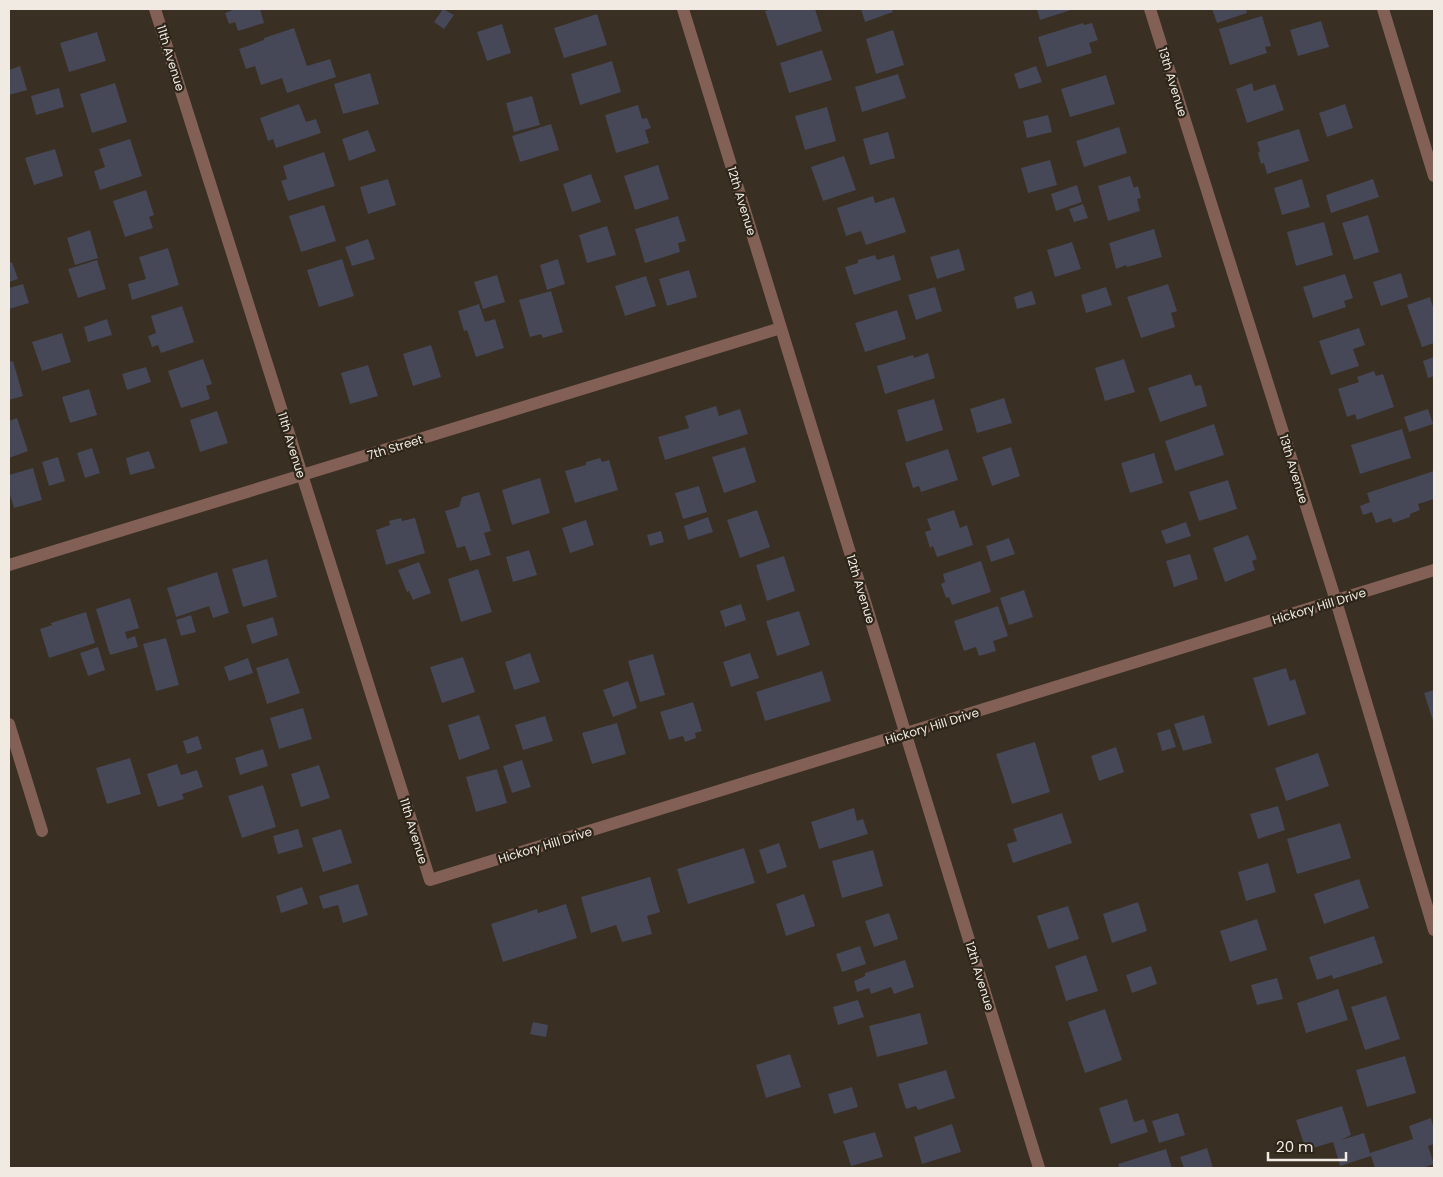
<svg xmlns="http://www.w3.org/2000/svg" width="1443" height="1177" font-family="Poppins,sans-serif">
	<rect width="100%" height="100%" fill="#392f23"/>
	<path fill="#464757" d="M232 9H260L264 23 238 31 235 22 229 24 225 13 233 10Z
		M443 9 454 15 444 29 434 22Z
		M771 9H815L822 31 777 46 765 11Z
		M861 9H892L893 12 865 22Z
		M1037 9H1074L1040 20Z
		M1212 9H1246L1247 13 1217 23Z
		M597 14 607 45 564 58 554 28Z
		M1262 16 1271 46 1265 47 1267 53 1230 65 1219 29Z
		M1321 21 1329 47 1298 56 1290 30Z
		M1083 23 1084 25 1092 23 1098 40 1089 43 1092 53 1047 67 1038 37Z
		M502 24 511 53 487 61 477 32Z
		M294 28 307 66 330 59 336 77 287 93 282 78 261 85 255 66 246 69 239 49 264 40V38Z
		M893 30 904 65 876 74 866 39Z
		M97 32 106 61 69 72 60 43Z
		M822 50 832 80 789 93 780 63Z
		M612 61 621 92 580 105 571 74Z
		M20 66 27 90 9 95V70Z
		M1036 66 1042 82 1019 89 1014 74Z
		M370 73 379 104 343 114 334 84Z
		M898 74 906 98 862 112 855 87Z
		M1106 75 1115 104 1070 117 1061 89Z
		M115 83 127 122 92 133 80 94Z
		M1252 83 1254 91 1275 84 1284 110 1247 123 1236 89Z
		M59 88 64 107 36 115 31 96Z
		M532 96 540 125 514 132 506 103Z
		M299 104 306 122 316 119 321 133 276 148 273 139 268 141 260 118Z
		M1345 104 1353 128 1327 137 1319 113Z
		M638 105 642 119 647 118 651 128 645 130 649 143 616 153 605 115Z
		M827 107 836 141 805 150 795 116Z
		M1048 115 1052 132 1027 138 1023 121Z
		M551 124 559 150 520 162 512 136Z
		M1119 127 1127 153 1084 167 1076 141Z
		M1299 129 1309 161 1267 174 1264 163 1261 164 1258 153 1260 151 1257 142Z
		M368 130 376 151 349 161 342 139Z
		M888 132 895 158 870 165 863 139Z
		M130 139 142 176 100 190 94 171 105 167 99 149Z
		M55 149 63 176 34 185 25 158Z
		M324 152 335 186 288 201 281 181 287 179 283 166Z
		M844 156 856 190 823 201 811 167Z
		M1050 160 1057 185 1028 193 1021 168Z
		M658 165 669 199 635 210 624 176Z
		M591 174 601 202 572 212 563 184Z
		M1130 176 1134 188 1138 186 1141 198 1137 199 1140 211 1108 221 1098 186Z
		M388 179 396 205 368 214 360 187Z
		M1302 179 1310 207 1282 215 1274 188Z
		M1373 179 1379 197 1331 213 1326 195Z
		M1077 185 1082 202 1056 211 1051 194Z
		M146 190 154 215 149 217 153 228 125 237 113 201Z
		M873 196 875 203 894 197 906 232 866 245 861 231 846 236 837 208Z
		M1083 204 1088 218 1074 222 1069 209Z
		M324 205 336 241 301 252 289 216Z
		M1368 215 1379 252 1354 260 1342 223Z
		M678 216 686 241 678 243 680 252 645 263 635 229Z
		M1324 222 1333 255 1296 266 1287 232Z
		M607 226 616 255 587 263 579 235Z
		M1154 229 1162 257 1127 267 1126 265 1116 269 1109 243Z
		M90 230 98 258 75 265 67 238Z
		M368 239 375 259 352 266 345 247Z
		M1072 242 1081 269 1055 277 1047 250Z
		M168 248 179 285 132 300 128 284 146 279 139 257Z
		M959 249 965 270 937 279 930 257Z
		M875 255 877 260 894 255 901 280 854 295 845 267 858 263V260Z
		M342 259 354 296 319 307 307 270Z
		M558 259 565 284 547 290 540 265Z
		M97 260 106 289 78 298 68 269Z
		M12 262 18 279 9 282V263Z
		M689 270 697 297 667 306 659 279Z
		M1401 273 1408 297 1381 306 1373 282Z
		M1345 274 1353 298 1344 301 1346 307 1313 318 1303 287Z
		M497 275 505 302 483 309 474 282Z
		M646 276 656 306 625 316 615 286Z
		M23 284 29 303 9 309V288Z
		M1168 284 1177 311 1171 313 1175 327 1141 338 1127 297Z
		M935 287 942 311 916 320 908 295Z
		M1106 287 1112 305 1086 313 1081 295Z
		M551 291 563 332 543 338 541 334 530 337 519 300Z
		M1032 291 1036 304 1017 309 1014 297Z
		M1430 297 1434 310V343L1422 347 1407 305Z
		M479 304 485 322 495 319 504 348 476 357 467 330 464 331 458 311Z
		M182 306 194 342 161 353 158 345 152 347 148 336 156 333 151 316Z
		M897 310 906 339 865 352 855 323Z
		M107 319 112 335 88 342 84 327Z
		M1359 328 1365 345 1353 349 1359 366 1331 375 1319 341Z
		M62 333 71 362 42 371 32 342Z
		M431 345 441 377 413 386 403 354Z
		M928 353 935 378 885 394 877 366 913 355 914 358Z
		M1434 357V376L1428 378 1423 361Z
		M203 359 212 384 206 386 210 399 181 408 168 371Z
		M1124 359 1135 392 1105 401 1095 368Z
		M13 361 23 396 9 400V362Z
		M368 365 378 396 350 404 341 373Z
		M146 367 151 382 127 390 122 374Z
		M1374 371 1376 376 1383 374 1394 407 1357 420 1355 414 1347 417 1338 389 1359 382 1357 377Z
		M1191 374 1195 386 1201 385 1207 406 1160 422 1148 388Z
		M89 389 97 415 70 423 62 397Z
		M1004 398 1012 423 977 433 970 409Z
		M934 399 943 430 906 442 897 410Z
		M716 406 719 416 740 409 748 434 665 460 658 437 689 428 685 416Z
		M1428 409 1433 424 1409 432 1404 417Z
		M217 411 228 443 200 452 190 420Z
		M17 418 28 451 9 458V421Z
		M1214 424 1224 455 1175 471 1165 441Z
		M1402 429 1411 458 1360 474 1351 445Z
		M745 447 756 482 724 493 712 457Z
		M1011 447 1020 476 992 486 982 457Z
		M92 448 100 473 85 478 77 453Z
		M948 449 958 480 921 492 919 486 913 488 905 463Z
		M149 451 155 468 130 475 126 458Z
		M1154 453 1163 483 1130 493 1121 463Z
		M58 457 65 481 49 486 42 462Z
		M600 458 602 462 609 460 618 490 575 503 565 471 586 465V462Z
		M33 468 42 500 14 508 9 491V475Z
		M1434 471V499L1418 504 1420 510 1410 514V517L1393 523 1391 518 1376 523 1372 512 1363 515 1360 506 1370 502 1367 493Z
		M540 478 550 513 512 525 502 490Z
		M1228 480 1237 509 1199 521 1189 492Z
		M699 486 707 512 683 519 675 493Z
		M479 492 491 531 484 533 491 555 470 561 465 546 457 548 445 511 459 507 462 497Z
		M757 510 770 547 740 558 727 520Z
		M954 510 960 528 967 525 973 545 937 557 933 546 930 548 925 532 931 530 927 519Z
		M708 517 713 532 688 540 684 526Z
		M401 518 402 521 415 518 425 553 386 565 376 530 390 525 389 521Z
		M586 520 594 545 570 553 562 528Z
		M1186 522 1191 536 1166 544 1161 531Z
		M661 531 664 542 650 546 647 535Z
		M1248 535 1257 559 1252 561 1255 570 1225 582 1213 548Z
		M1009 538 1015 554 991 562 986 546Z
		M529 550 537 575 513 582 506 557Z
		M1190 554 1198 579 1174 587 1166 561Z
		M784 556 795 591 767 601 756 565Z
		M267 559 277 597 243 607 232 569Z
		M981 561 991 592 952 605 949 597 946 598 941 584 945 582 943 574Z
		M419 562 431 593 413 600 409 591 407 592 398 570Z
		M478 569 492 612 461 622 448 579Z
		M217 572 229 613 213 618 209 606 176 617 167 588Z
		M1024 590 1033 617 1009 625 1000 598Z
		M130 598 139 628 125 632 127 639 135 636 138 647 110 655 96 609Z
		M741 604 746 620 725 627 720 611Z
		M998 606 1008 636 993 641 996 651 979 656 976 647 964 651 954 621Z
		M799 611 810 645 777 656 766 621Z
		M86 612 95 643 49 658 40 629 52 625 51 623Z
		M191 615 196 632 181 636 176 620Z
		M273 617 278 635 252 644 246 625Z
		M166 638 179 685 156 691 143 644Z
		M98 647 105 670 88 676 80 653Z
		M530 653 540 682 514 690 505 662Z
		M750 653 759 678 731 687 723 662Z
		M653 654 665 695 640 702 628 661Z
		M463 657 475 692 442 703 430 667Z
		M248 658 253 673 229 681 224 667Z
		M288 658 300 693 267 704 256 668Z
		M1286 668 1290 681 1295 679 1306 714 1268 726 1253 678Z
		M822 671 831 701 765 721 756 692Z
		M628 681 637 708 613 717 603 690Z
		M1434 690V720L1433 721 1424 693Z
		M693 702 702 731 695 733 696 738 685 742 683 736 669 740 660 712Z
		M303 708 312 739 279 749 270 718Z
		M479 715 490 749 459 760 448 725Z
		M1204 715 1212 743 1183 751 1174 724Z
		M545 716 553 741 523 750 515 725Z
		M617 723 626 754 592 764 582 733Z
		M1170 729 1176 747 1162 751 1157 733Z
		M198 736 202 749 187 754 183 741Z
		M1035 742 1050 792 1012 804 996 754Z
		M1116 747 1124 772 1099 781 1091 756Z
		M263 749 268 766 240 775 235 758Z
		M1318 753 1329 786 1286 801 1275 768Z
		M130 758 141 794 107 804 96 768Z
		M522 760 531 787 512 793 503 766Z
		M177 764 181 775 197 770 203 787 182 794 184 799 158 807 147 774Z
		M319 765 330 798 301 807 291 774Z
		M497 769 507 803 476 812 466 777Z
		M263 785 276 827 242 838 228 796Z
		M1278 806 1285 830 1258 839 1250 814Z
		M854 808 857 821 863 819 868 834 819 849 811 822Z
		M1062 813 1072 843 1013 863 1007 844 1017 841 1013 829Z
		M1340 823 1351 858 1297 874 1287 839Z
		M298 829 303 847 278 854 273 836Z
		M341 829 352 863 323 872 312 838Z
		M779 843 787 867 767 874 759 850Z
		M744 848 755 883 688 904 677 869Z
		M873 850 883 886 842 898 832 861Z
		M1268 863 1276 892 1246 901 1238 872Z
		M650 877 660 912 647 916 652 934 622 942 616 925 591 933 581 897Z
		M1359 879 1369 908 1324 924 1314 894Z
		M358 884 368 915 343 923 338 905 323 909 319 896Z
		M302 887 308 904 281 913 276 896Z
		M804 894 815 926 786 936 776 904Z
		M1138 902 1147 931 1112 943 1103 914Z
		M566 904 577 938 503 962 491 924 537 909 538 913Z
		M1068 906 1079 939 1048 949 1037 916Z
		M889 913 898 939 874 947 865 921Z
		M1257 919 1267 950 1230 962 1220 931Z
		M1374 936 1383 963 1333 979 1332 975 1317 980 1309 957Z
		M860 946 866 964 842 972 836 954Z
		M1086 955 1098 991 1066 1001 1055 966Z
		M905 960 914 987 894 994 891 987 871 994 869 988 857 992 854 981 865 976V973Z
		M1151 966 1157 984 1132 993 1126 975Z
		M1277 978 1283 999 1257 1005 1251 985Z
		M1338 989 1348 1020 1306 1033 1297 1003Z
		M1386 996 1400 1039 1365 1050 1351 1007Z
		M858 1000 864 1017 838 1025 833 1007Z
		M1105 1009 1122 1060 1085 1073 1068 1022Z
		M920 1013 928 1044 877 1057 869 1026Z
		M533 1022 548 1025 546 1037 530 1034Z
		M790 1054 801 1087 766 1098 756 1065Z
		M1405 1056 1416 1093 1367 1107 1356 1070Z
		M946 1070 955 1098 918 1110 916 1106 906 1109 898 1084Z
		M852 1087 858 1107 834 1114 828 1094Z
		M1127 1099 1134 1122 1144 1119 1148 1132 1111 1144 1099 1108Z
		M1342 1106 1351 1135 1341 1140 1364 1133 1370 1153 1413 1139 1409 1126 1431 1118 1434 1129V1144L1428 1146 1434 1164 1422 1168H1375L1371 1156 1340 1166 1333 1142 1306 1150 1296 1120Z
		M1178 1113 1185 1135 1159 1143 1152 1121Z
		M952 1124 961 1152 922 1164 914 1137Z
		M875 1132 883 1157 851 1166 843 1141Z
		M1207 1148 1213 1168H1184L1180 1157Z
		M1166 1149 1172 1168H1119L1118 1164Z"/>
	<g fill="none" stroke-linecap="round" stroke-linejoin="round">
		<path stroke="#826056" stroke-width="12" d="M1383 9 1434 176"/>
		<path stroke="#826056" stroke-width="12" d="M155 9 430 880 1434 570
			M683 9 1039 1168
			M1150 9 1336 601 1434 930
			M9 565 781 328
			M9 724 42 831"/>
	</g>
	<g text-anchor="middle" dominant-baseline="central" stroke-width="4.5" stroke-linejoin="round" paint-order="stroke">
		<g font-size="12" fill="#f0eae2" stroke="#2e2519">
			<text transform="translate(171 58) rotate(73)">11th Avenue</text>
			<text transform="translate(1173 82) rotate(73)">13th Avenue</text>
			<text transform="translate(742 201) rotate(73)">12th Avenue</text>
			<text transform="translate(292 445) rotate(73)">11th Avenue</text>
			<text transform="translate(395 447) rotate(-17)">7th Street</text>
			<text transform="translate(1294 469) rotate(73)">13th Avenue</text>
			<text transform="translate(861 589) rotate(73)">12th Avenue</text>
			<text transform="translate(1319 606) rotate(-17)">Hickory Hill Drive</text>
			<text transform="translate(932 726) rotate(-17)">Hickory Hill Drive</text>
			<text transform="translate(414 831) rotate(73)">11th Avenue</text>
			<text transform="translate(545 845) rotate(-17)">Hickory Hill Drive</text>
			<text transform="translate(980 976) rotate(73)">12th Avenue</text>
		</g>
	</g>
	<rect width="1443" height="1177" fill="none" stroke="#f0eae2" stroke-width="20"/>
	<path d="M1268 1152v8h78v-8" fill="none" stroke="#f0eae2" stroke-width="2.5"/>
	<text x="1276" y="1152" font-size="15" fill="#f0eae2" stroke="#2e2519" stroke-width="4" paint-order="stroke">20 m</text>
</svg>
